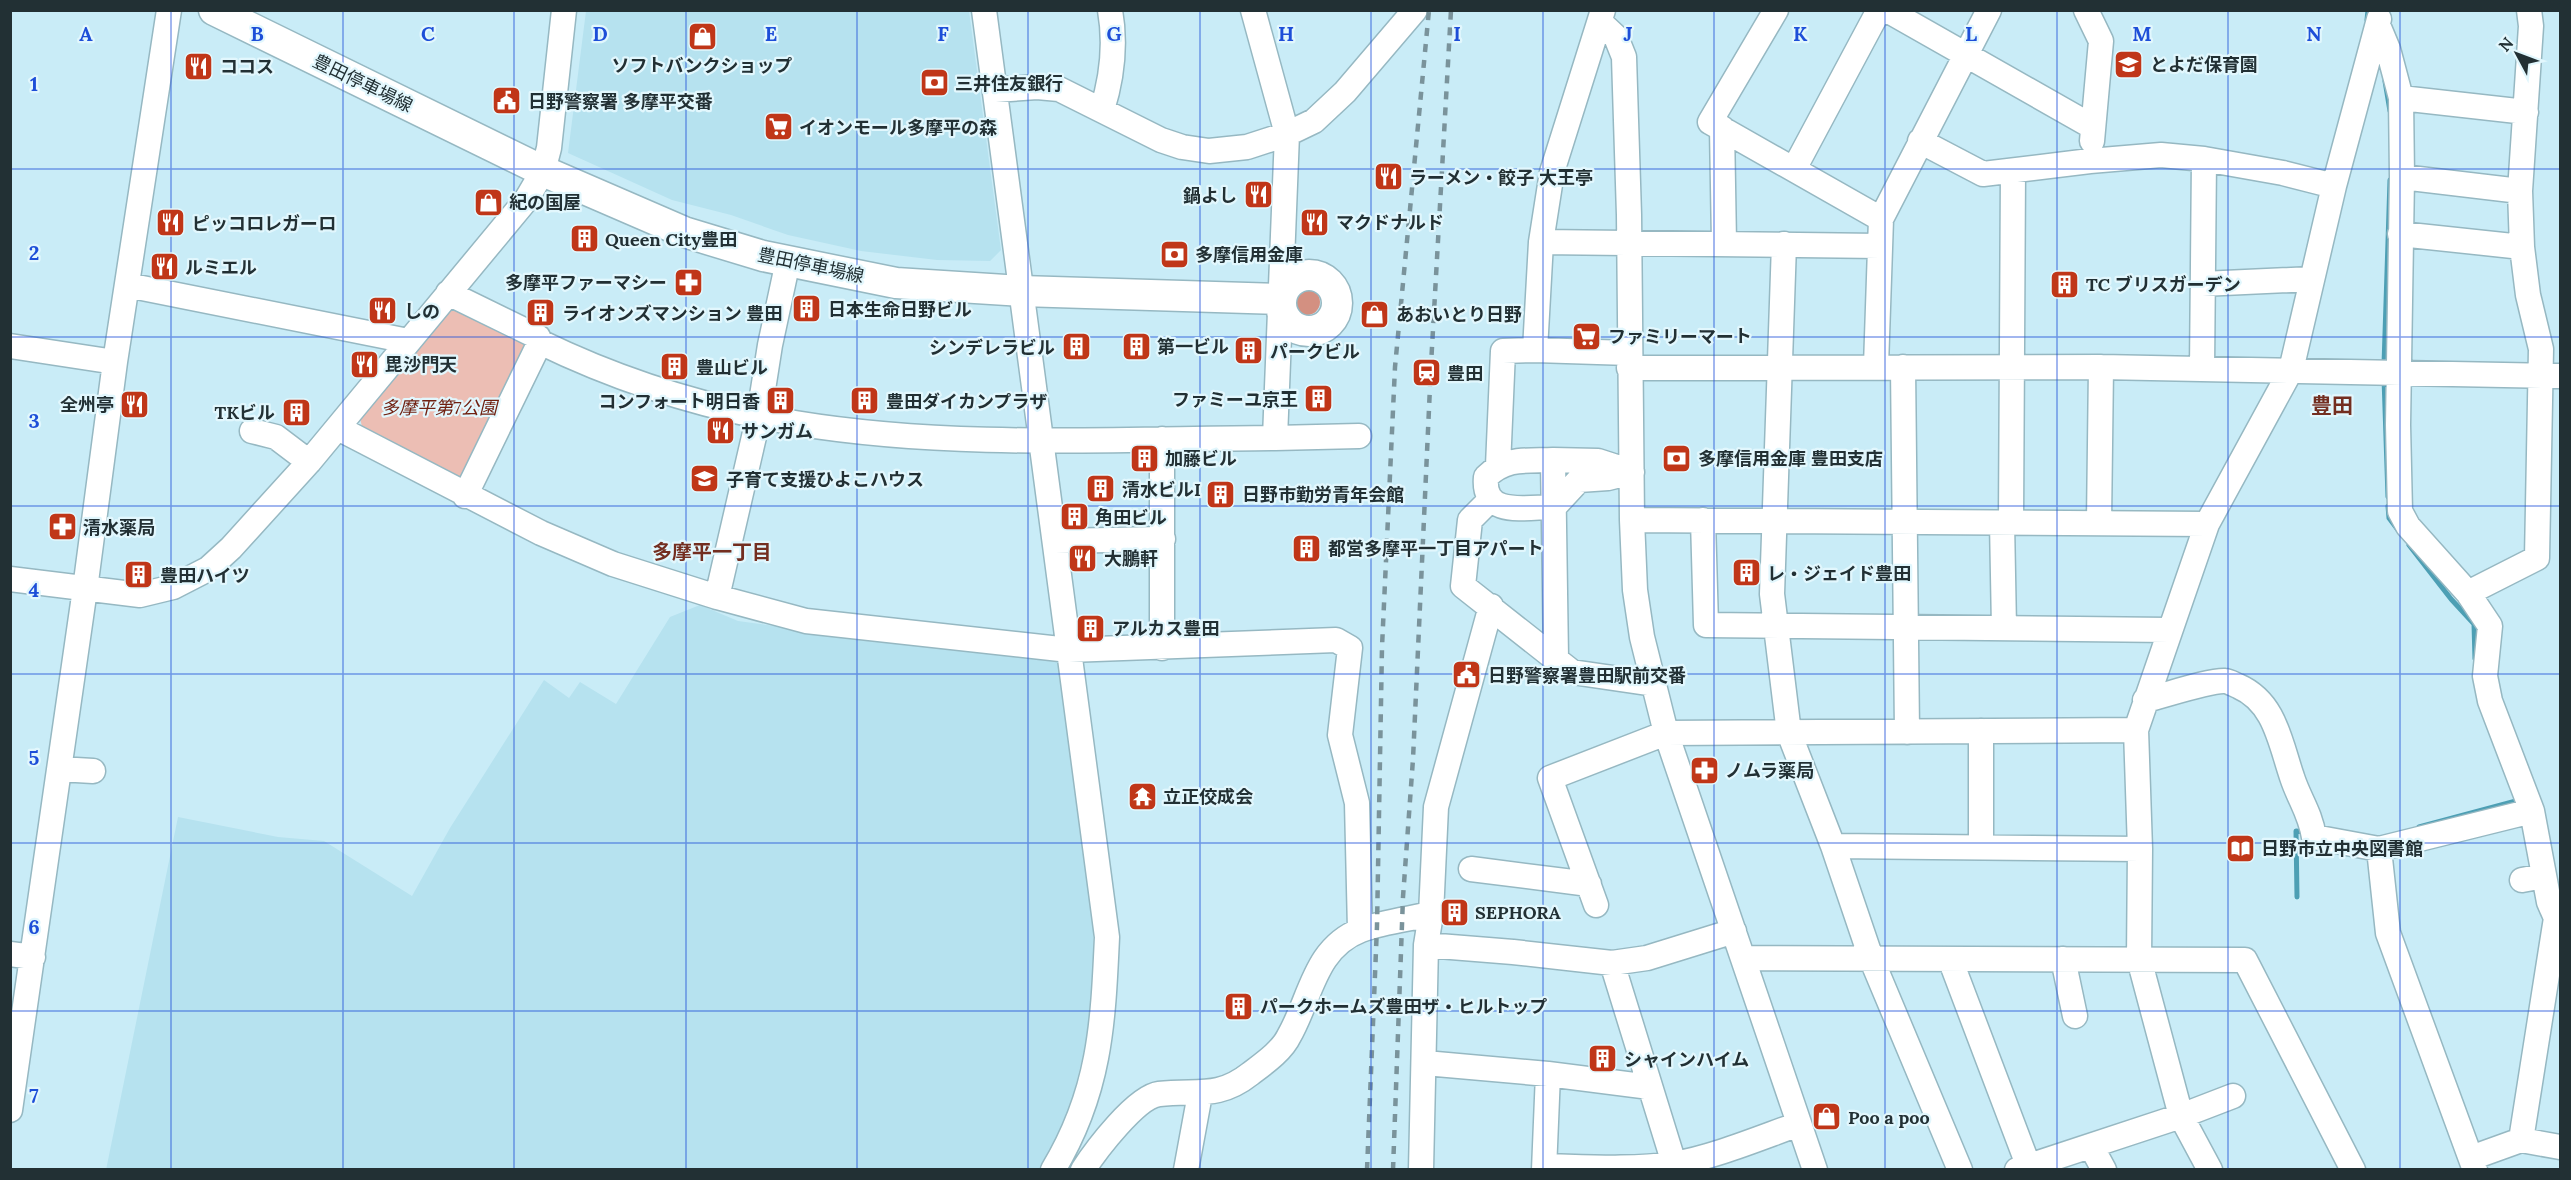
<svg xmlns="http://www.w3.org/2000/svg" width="2571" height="1180" font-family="Lora,'Noto Sans JP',serif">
	<rect width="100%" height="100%" fill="#c9ecf7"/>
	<path fill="#b6e2ef" d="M586 11H969L1001 250 990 261 937 260 861 251 788 235 731 215 672 200 568 153Z
		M700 605 738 621 810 631 1051 654 1060 661 1093 924 1094 989 1092 1021 1071 1103 1057 1142 1039 1169 106 1170 178 817 278 837 324 841 412 896 450 828 544 680 569 698 580 682 616 704 670 617Z"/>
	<path fill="#ecbeb4" d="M455 308 526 341 528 354 468 479 455 482 363 431 359 414 443 312Z"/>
	<path fill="#d39081" d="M1294 302a13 13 0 1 1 26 0a13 13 0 1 1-26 0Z"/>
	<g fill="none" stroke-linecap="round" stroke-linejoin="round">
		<path stroke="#4d9fb4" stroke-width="5" d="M2367 20 2368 10
			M2385 81 2390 111
			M2384 365 2390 180
			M2384 378 2388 497
			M2388 506 2389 518 2398 530
			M2409 545 2451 599 2474 624 2475 659
			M2419 827 2516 801
			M2297 897 2296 831 2306 832"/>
		<defs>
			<path id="minor" d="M984 10 1107 937C1103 1025 1100 1092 1053 1170
				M1253 10 1287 134 1275 438 1359 436
				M1776 10 1710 122 1881 219
				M1887 10 2093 127
				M2086 10 2101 41 2092 141
				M1600 22 1616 37 1624 57 1629 215 1632 520 1635 590 1642 637 1666 733 1815 1170
				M2378 25 2388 49 2401 98 2402 177 2398 425 2400 511 2408 526 2468 593 2490 626 2485 676 2490 701 2532 811 2549 902 2556 918 2521 1140 2471 1158
				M995 90 1037 87 1059 89 1161 140 1182 147 1209 151 1247 147 1287 134 1314 121 1345 92 1415 10
				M2401 98 2526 112
				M1102 110C1112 78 1116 44 1110 10
				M1722 128 1724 243
				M1920 141 1983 174 2090 161 2161 155 2204 159 2283 173 2334 186
				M1794 169 1879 10
				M2402 177 2520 191
				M2400 234 2522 247
				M1541 242 1880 246
				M1784 244 1772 594 1789 733 1833 846 1871 958 1960 1170
				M2202 284 2312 279
				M127 285 408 341
				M448 293 538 337 540 342C620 381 707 408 795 423 953 449 1116 439 1275 438
				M10 346 115 362
				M1535 350 1629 353
				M1876 366 1881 219 1989 10
				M1903 367 1907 732
				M1629 368 2101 367 2560 376
				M2202 369 2204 159
				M338 428 541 533 613 564 717 597 806 621 1069 650 1336 640 1350 648 1340 735 1357 803 1360 930
				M252 431 276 437 309 462
				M1553 460 1598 461 1632 472 1608 478 1579 480 1554 507C1526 507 1482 518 1486 477 1506 457 1526 461 1553 460Z
				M1553 460 1556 658
				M1498 466 1503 351 1535 350 1541 242 1552 172 1603 10
				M465 496 540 342
				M1490 500 1470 520 1463 586 1572 672 1654 684
				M1632 520 2207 524
				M1703 520 1706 625 2169 630
				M2002 522 2004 628
				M2011 522 2013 171
				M2099 522 2101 367
				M1055 541 1163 539
				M10 579 140 595 173 587 208 569 231 548 309 462 526 200 543 171 549 148 564 10
				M2468 593 2537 558 2541 349 2528 295 2522 247 2520 191 2531 26 2529 10
				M717 597 759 415 770 345 788 261
				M1162 648V439
				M2145 700C2163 696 2210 680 2225 681 2229 681 2235 685 2238 686 2275 702 2280 742 2292 777 2299 799 2310 812 2314 837L2379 849 2532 811
				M1981 731V847
				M59 769 93 771
				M1833 846 2140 849
				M2379 849 2388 933 2475 1170
				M1471 869 1589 884
				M2522 880 2543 876
				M1596 905 1550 778 1666 733 2136 730
				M1426 945 1513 952 1612 963 1647 958 1734 931
				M10 954 33 957
				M1743 958 2245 960 2353 1170
				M1950 959 2030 1170
				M2063 959 2075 1016
				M1612 963 1676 1170
				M1425 1063 1548 1074 1650 1087
				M10 1110 85 589 115 362 169 10
				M2521 1140 2560 1147
				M2091 1146 2104 1170
				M1545 1166C1587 1167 1631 1170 1673 1164 1712 1158 1762 1137 1799 1124
				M1083 1170C1096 1150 1136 1097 1159 1094 1195 1089 1217 1100 1250 1074 1263 1064 1282 1051 1289 1036 1311 998 1314 948 1361 930 1382 922 1409 919 1431 914
				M1186 1170 1200 1094
				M1421 1170 1426 945 1431 914 1436 807 1491 606
				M1544 1170 1548 1074
				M2017 1170 2181 1116 2233 1096
				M2210 1170 2181 1116 2139 959 2140 849 2136 730 2207 524 2291 370 2334 186 2379 19"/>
			<path id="major" d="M214 10 543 171 684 232 763 256 896 283 1021 291 1281 299
				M1281 303a28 28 0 1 1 56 0a28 28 0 1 1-56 0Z"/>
		</defs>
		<use href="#minor" stroke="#96b8c2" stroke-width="27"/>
		<use href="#major" stroke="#96b8c2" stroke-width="33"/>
		<use href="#minor" stroke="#fff" stroke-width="24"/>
		<use href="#major" stroke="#fff" stroke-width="30"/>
		<path stroke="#7a939b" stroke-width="4.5" stroke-dasharray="8 8" stroke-linecap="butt" d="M1367 1170 1377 926 1382 647 1395 367 1429 10
			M1393 1170 1403 897 1413 759 1431 365 1451 10"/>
	</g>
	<path fill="none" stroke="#1d4ed8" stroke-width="1.5" stroke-opacity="0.55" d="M171 10V1170M343 10V1170M514 10V1170M686 10V1170M857 10V1170M1028 10V1170M1200 10V1170M1371 10V1170M1543 10V1170M1714 10V1170M1885 10V1170M2057 10V1170M2228 10V1170M2400 10V1170M10 169H2560M10 337H2560M10 506H2560M10 674H2560M10 843H2560M10 1011H2560"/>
	<defs>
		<symbol id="shop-square" viewBox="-11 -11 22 22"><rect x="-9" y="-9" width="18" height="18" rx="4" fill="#c03618" stroke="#e2f7fd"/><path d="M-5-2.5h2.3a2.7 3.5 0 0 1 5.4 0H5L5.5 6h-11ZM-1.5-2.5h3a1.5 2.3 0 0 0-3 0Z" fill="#fff"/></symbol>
		<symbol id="school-square" viewBox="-11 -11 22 22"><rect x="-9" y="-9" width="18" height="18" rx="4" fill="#c03618" stroke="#e2f7fd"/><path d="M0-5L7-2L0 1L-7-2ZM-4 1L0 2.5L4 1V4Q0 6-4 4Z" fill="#fff"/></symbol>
		<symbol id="restaurant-square" viewBox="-11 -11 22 22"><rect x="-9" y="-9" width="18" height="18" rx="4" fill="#c03618" stroke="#e2f7fd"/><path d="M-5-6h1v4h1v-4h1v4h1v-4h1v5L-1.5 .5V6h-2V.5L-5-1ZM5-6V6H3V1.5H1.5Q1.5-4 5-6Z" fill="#fff"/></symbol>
		<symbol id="bank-square" viewBox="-11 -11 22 22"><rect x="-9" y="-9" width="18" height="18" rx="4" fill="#c03618" stroke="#e2f7fd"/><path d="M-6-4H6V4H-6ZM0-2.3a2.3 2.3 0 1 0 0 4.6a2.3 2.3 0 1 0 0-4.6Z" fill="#fff"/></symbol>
		<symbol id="civic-square" viewBox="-11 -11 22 22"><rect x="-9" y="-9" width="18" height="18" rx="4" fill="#c03618" stroke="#e2f7fd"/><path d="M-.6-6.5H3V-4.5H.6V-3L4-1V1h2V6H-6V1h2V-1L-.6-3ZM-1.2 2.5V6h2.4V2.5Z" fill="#fff"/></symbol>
		<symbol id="supermarket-square" viewBox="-11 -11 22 22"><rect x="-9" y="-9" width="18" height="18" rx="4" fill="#c03618" stroke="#e2f7fd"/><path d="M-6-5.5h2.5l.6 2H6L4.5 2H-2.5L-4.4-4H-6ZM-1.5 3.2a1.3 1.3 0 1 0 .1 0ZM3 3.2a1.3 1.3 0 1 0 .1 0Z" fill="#fff"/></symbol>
		<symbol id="building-square" viewBox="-11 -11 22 22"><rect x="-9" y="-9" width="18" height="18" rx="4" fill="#c03618" stroke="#e2f7fd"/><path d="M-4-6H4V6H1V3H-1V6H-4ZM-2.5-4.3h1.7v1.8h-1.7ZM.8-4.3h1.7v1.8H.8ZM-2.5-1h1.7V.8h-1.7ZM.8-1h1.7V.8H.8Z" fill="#fff"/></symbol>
		<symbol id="pharmacy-square" viewBox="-11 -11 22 22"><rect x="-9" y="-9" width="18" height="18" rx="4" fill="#c03618" stroke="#e2f7fd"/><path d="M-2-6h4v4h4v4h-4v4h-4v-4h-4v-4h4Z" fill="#fff"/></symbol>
		<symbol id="station-square" viewBox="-11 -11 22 22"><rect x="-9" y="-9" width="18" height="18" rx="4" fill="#c03618" stroke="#e2f7fd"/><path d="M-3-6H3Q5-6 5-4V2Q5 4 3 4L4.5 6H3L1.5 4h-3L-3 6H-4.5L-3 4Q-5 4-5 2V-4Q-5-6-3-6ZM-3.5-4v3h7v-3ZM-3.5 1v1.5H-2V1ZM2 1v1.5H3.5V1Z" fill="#fff"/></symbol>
		<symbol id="temple-square" viewBox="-11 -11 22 22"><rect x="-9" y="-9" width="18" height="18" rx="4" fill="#c03618" stroke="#e2f7fd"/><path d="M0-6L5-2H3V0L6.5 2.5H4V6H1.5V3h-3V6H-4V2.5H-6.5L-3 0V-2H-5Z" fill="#fff"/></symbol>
		<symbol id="library-square" viewBox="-11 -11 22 22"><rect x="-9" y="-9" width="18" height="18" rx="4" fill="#c03618" stroke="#e2f7fd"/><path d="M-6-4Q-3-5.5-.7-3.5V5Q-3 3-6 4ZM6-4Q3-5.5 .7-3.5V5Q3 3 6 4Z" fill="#fff"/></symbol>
	</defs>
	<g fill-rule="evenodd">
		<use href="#shop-square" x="686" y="20" width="33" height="33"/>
		<use href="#school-square" x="2112" y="48" width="33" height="33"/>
		<use href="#restaurant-square" x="182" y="50" width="33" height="33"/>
		<use href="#bank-square" x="918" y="66" width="33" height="33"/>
		<use href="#civic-square" x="490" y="84" width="33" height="33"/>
		<use href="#supermarket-square" x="762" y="110" width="33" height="33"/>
		<use href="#restaurant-square" x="1372" y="160" width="33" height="33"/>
		<use href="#restaurant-square" x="1242" y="178" width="33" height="33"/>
		<use href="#shop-square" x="472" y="186" width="33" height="33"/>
		<use href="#restaurant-square" x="1298" y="206" width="33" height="33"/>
		<use href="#restaurant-square" x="154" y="206" width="33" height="33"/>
		<use href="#building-square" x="568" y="222" width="33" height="33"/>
		<use href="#bank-square" x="1158" y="238" width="33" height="33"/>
		<use href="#restaurant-square" x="148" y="250" width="33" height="33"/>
		<use href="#pharmacy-square" x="672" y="266" width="33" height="33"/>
		<use href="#building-square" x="2048" y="268" width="33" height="33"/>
		<use href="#building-square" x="790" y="292" width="33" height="33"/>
		<use href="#restaurant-square" x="366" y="294" width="33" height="33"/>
		<use href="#building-square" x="524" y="296" width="33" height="33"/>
		<use href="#shop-square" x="1358" y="298" width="33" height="33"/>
		<use href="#supermarket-square" x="1570" y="320" width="33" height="33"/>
		<use href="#building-square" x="1120" y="330" width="33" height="33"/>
		<use href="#building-square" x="1060" y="330" width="33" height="33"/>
		<use href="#building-square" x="1232" y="334" width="33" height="33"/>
		<use href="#restaurant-square" x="348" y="348" width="33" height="33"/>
		<use href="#building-square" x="658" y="350" width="33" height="33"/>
		<use href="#station-square" x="1410" y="356" width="33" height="33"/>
		<use href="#building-square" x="1302" y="382" width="33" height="33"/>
		<use href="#building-square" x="764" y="384" width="33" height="33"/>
		<use href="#building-square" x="848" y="384" width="33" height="33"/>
		<use href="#restaurant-square" x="118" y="388" width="33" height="33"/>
		<use href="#building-square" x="280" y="396" width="33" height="33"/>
		<use href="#restaurant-square" x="704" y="414" width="33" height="33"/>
		<use href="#building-square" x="1128" y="442" width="33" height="33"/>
		<use href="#bank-square" x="1660" y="442" width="33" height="33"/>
		<use href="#school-square" x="688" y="462" width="33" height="33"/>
		<use href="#building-square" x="1084" y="472" width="33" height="33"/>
		<use href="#building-square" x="1204" y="478" width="33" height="33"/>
		<use href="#building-square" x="1058" y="500" width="33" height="33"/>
		<use href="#pharmacy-square" x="46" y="510" width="33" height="33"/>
		<use href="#building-square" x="1290" y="532" width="33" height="33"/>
		<use href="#restaurant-square" x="1066" y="542" width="33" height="33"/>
		<use href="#building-square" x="1730" y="556" width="33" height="33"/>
		<use href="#building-square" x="122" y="558" width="33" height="33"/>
		<use href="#building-square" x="1074" y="612" width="33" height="33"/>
		<use href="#civic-square" x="1450" y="658" width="33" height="33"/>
		<use href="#pharmacy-square" x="1688" y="754" width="33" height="33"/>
		<use href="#temple-square" x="1126" y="780" width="33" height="33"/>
		<use href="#library-square" x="2224" y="832" width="33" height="33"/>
		<use href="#building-square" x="1438" y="896" width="33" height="33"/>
		<use href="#building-square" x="1222" y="990" width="33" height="33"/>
		<use href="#building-square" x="1586" y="1042" width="33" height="33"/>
		<use href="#shop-square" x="1810" y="1100" width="33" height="33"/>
	</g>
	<g text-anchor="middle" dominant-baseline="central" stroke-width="4.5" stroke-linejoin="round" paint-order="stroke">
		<g font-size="18" font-weight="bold" fill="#223034" stroke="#e2f7fd" text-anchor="start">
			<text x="2150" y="64">とよだ保育園</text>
			<text x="702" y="65" text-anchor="middle">ソフトバンクショップ</text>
			<text x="220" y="66">ココス</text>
			<text x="955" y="83">三井住友銀行</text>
			<text x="528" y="101">日野警察署 多摩平交番</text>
			<text x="799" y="127">イオンモール多摩平の森</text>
			<text x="1409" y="177">ラーメン・餃子 大王亭</text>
			<text x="1237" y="195" text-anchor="end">鍋よし</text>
			<text x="509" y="202">紀の国屋</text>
			<text x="1336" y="222">マクドナルド</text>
			<text x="192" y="223">ピッコロレガーロ</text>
			<text x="605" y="239">Queen City豊田</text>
			<text x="1195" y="254">多摩信用金庫</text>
			<text x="185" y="267">ルミエル</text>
			<text x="667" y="282" text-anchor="end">多摩平ファーマシー</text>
			<text x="2086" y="284">TC ブリスガーデン</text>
			<text x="828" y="309">日本生命日野ビル</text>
			<text x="404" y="311">しの</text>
			<text x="562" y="313">ライオンズマンション 豊田</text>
			<text x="1396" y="314">あおいとり日野</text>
			<text x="1608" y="336">ファミリーマート</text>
			<text x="1157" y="346">第一ビル</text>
			<text x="1055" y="347" text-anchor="end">シンデレラビル</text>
			<text x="1270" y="351">パークビル</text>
			<text x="385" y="364">毘沙門天</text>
			<text x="696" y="367">豊山ビル</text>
			<text x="1447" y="373">豊田</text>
			<text x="1298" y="399" text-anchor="end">ファミーユ京王</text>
			<text x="760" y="401" text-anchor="end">コンフォート明日香</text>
			<text x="886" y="401">豊田ダイカンプラザ</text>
			<text x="114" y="404" text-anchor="end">全州亭</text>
			<text x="275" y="412" text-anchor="end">TKビル</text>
			<text x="741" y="431">サンガム</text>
			<text x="1165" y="458">加藤ビル</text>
			<text x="1698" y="458">多摩信用金庫 豊田支店</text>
			<text x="726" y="479">子育て支援ひよこハウス</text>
			<text x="1122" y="489">清水ビルI</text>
			<text x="1242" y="494">日野市勤労青年会館</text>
			<text x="1095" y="517">角田ビル</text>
			<text x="83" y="527">清水薬局</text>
			<text x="1328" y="548">都営多摩平一丁目アパート</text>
			<text x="1104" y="558">大鵬軒</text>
			<text x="1767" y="573">レ・ジェイド豊田</text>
			<text x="160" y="575">豊田ハイツ</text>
			<text x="1112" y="628">アルカス豊田</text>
			<text x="1488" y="675">日野警察署豊田駅前交番</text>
			<text x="1725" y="770">ノムラ薬局</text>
			<text x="1163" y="796">立正佼成会</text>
			<text x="2261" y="848">日野市立中央図書館</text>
			<text x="1475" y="912">SEPHORA</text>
			<text x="1260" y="1006">パークホームズ豊田ザ・ヒルトップ</text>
			<text x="1624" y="1059">シャインハイム</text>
			<text x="1848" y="1117">Poo a poo</text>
		</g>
		<g font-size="18" fill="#223034" stroke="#e2f7fd">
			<text transform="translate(363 83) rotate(26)">豊田停車場線</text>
			<text transform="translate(811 265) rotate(12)">豊田停車場線</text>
		</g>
		<g font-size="18" font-style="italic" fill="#702010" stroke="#e2f7fd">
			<text x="439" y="407">多摩平第7公園</text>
		</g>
		<g font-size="20" font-weight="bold" fill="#732e20" stroke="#e2f7fd">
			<text x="712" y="551">多摩平一丁目</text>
		</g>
		<g font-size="21" font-weight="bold" fill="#732e20" stroke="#e2f7fd">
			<text x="2332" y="405">豊田</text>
		</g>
	</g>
	<g font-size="20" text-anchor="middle" font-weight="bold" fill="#1d4ed8" stroke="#e2f7fd" stroke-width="4.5" stroke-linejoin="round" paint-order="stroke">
		<text x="86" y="41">A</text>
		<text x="257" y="41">B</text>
		<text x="428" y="41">C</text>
		<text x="600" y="41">D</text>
		<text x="771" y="41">E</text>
		<text x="943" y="41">F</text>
		<text x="1114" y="41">G</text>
		<text x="1286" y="41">H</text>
		<text x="1457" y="41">I</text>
		<text x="1628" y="41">J</text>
		<text x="1800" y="41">K</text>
		<text x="1971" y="41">L</text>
		<text x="2142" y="41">M</text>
		<text x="2314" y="41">N</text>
		<text x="34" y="91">1</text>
		<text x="34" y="260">2</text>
		<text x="34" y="428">3</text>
		<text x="34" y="597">4</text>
		<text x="34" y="765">5</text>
		<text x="34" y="934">6</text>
		<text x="34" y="1103">7</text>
	</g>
	<rect width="2571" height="1180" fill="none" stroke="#223034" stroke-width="24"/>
	<g transform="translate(2517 54) rotate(311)" stroke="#e2f7fd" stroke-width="4.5" paint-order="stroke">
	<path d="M0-4.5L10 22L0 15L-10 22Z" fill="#223034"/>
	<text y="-9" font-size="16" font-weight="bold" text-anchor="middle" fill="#223034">N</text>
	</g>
</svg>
